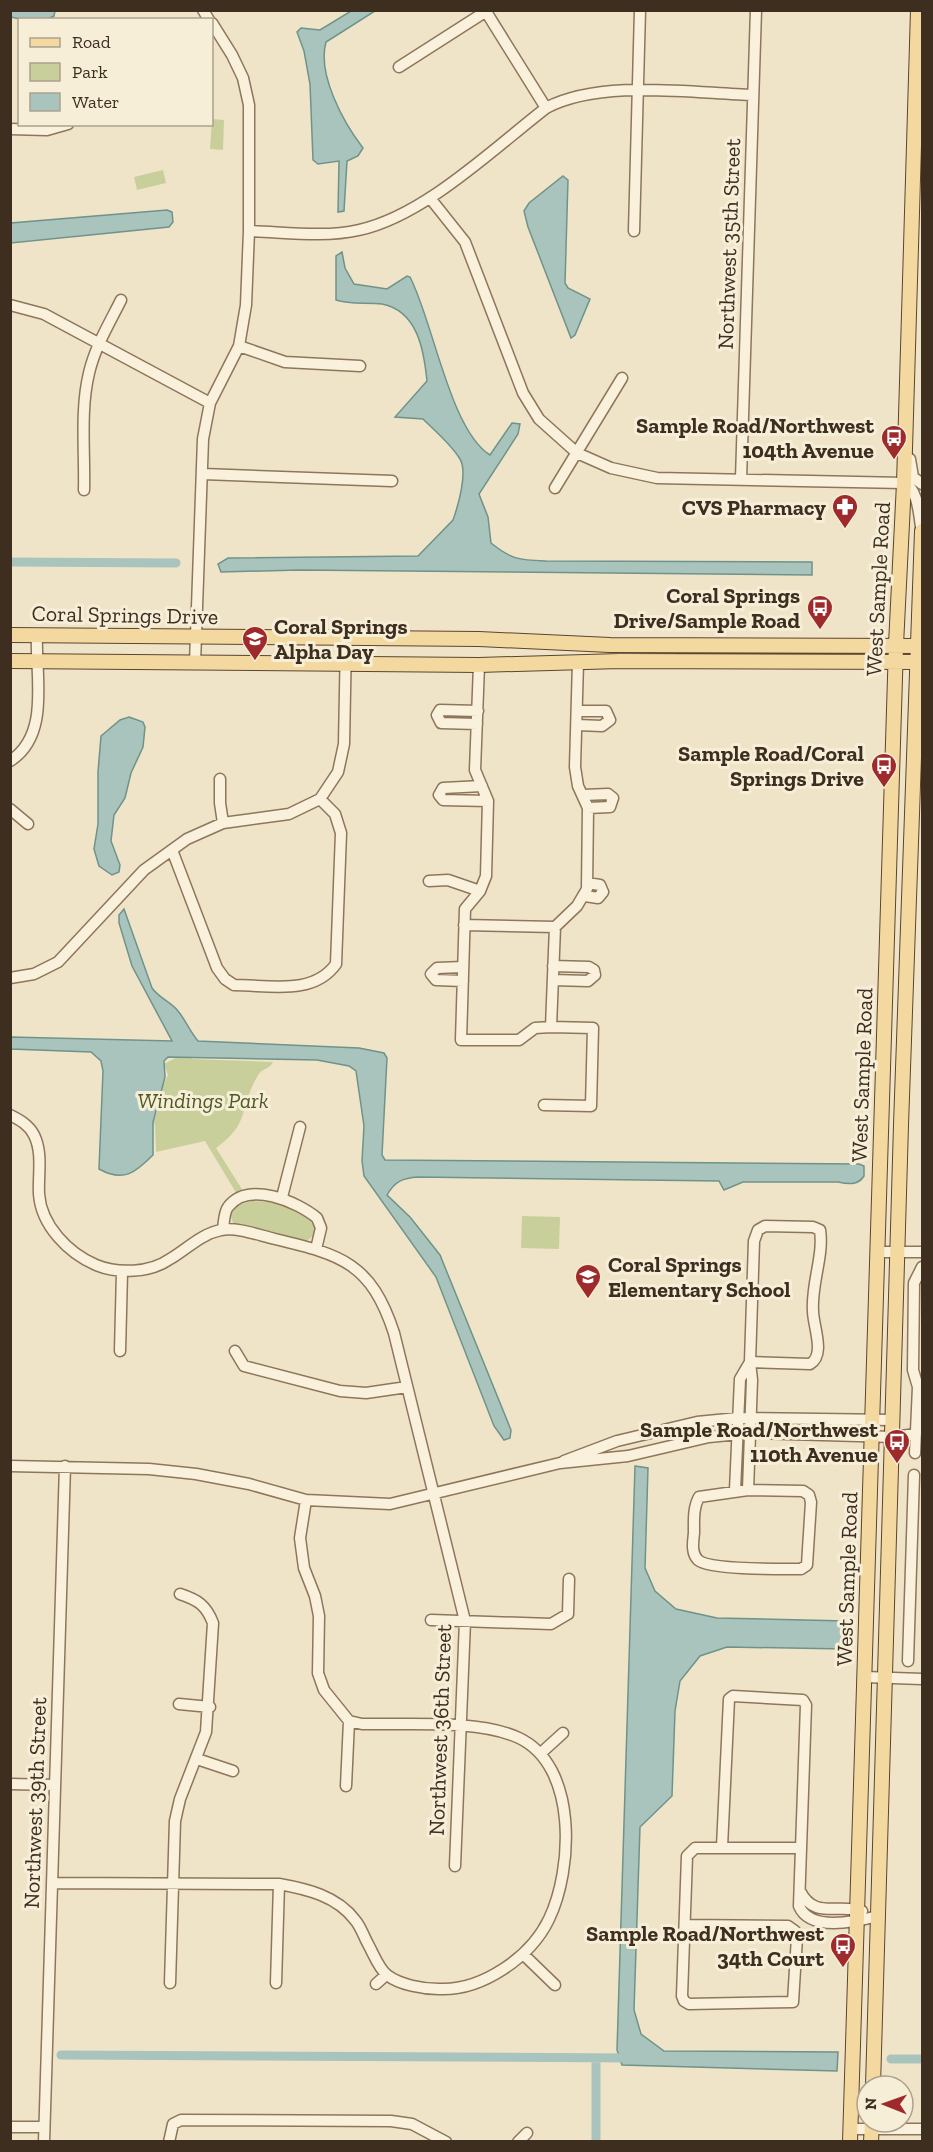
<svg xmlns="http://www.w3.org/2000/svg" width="933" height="2152" font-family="'Zilla Slab',serif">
	<rect width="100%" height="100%" fill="#f0e4c8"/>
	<path fill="#c9cf9b" d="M212 119 224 120 223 150 210 149Z
		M163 170 166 183 137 190 134 177Z
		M181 1055 194 1059 273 1062C270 1069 263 1068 259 1074 239 1104 252 1123 216 1148L245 1194 238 1196 205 1141 156 1152 155 1125 153 1122 162 1099 160 1091 168 1075 164 1064Z
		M252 1201C271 1201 319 1207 315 1234L307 1241 233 1223 230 1214 238 1205Z
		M522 1216 560 1217 559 1249 521 1248Z"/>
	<path fill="#a9c4bc" stroke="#6f938a" stroke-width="1.5" d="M11 10H55V11L54 16C42 23 23 20 11 17Z
		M351 11H375L326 42C317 74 343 122 363 148L358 156 347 161 344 211 338 212 339 161 318 164 313 160 310 84 304 51 297 32 301 28 320 30Z
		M563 176 568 180 565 283 568 288 590 299 575 335 571 338 528 227 524 211 529 203Z
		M167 210 172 212 173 222 169 227 11 243V223Z
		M342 252 345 268 354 284 387 289 407 276 410 277C433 321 450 430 490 455L512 423 520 424 518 434 479 494 488 517 491 543C512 560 520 560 546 561L812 562V575L299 570 221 572 218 564 228 558 418 556 453 520C458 506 468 472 460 459 451 444 435 431 423 419L395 417 427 381C424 351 418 311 382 304 367 302 350 305 336 300V256Z
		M129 717 143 722 145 727 143 747 131 773 125 798 114 815 111 841 120 865 119 872 112 875 99 866 94 849 98 824V772L101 736 120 720Z
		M124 909 152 988C159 998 171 1002 178 1011 185 1019 190 1032 198 1041L359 1048 384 1053 387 1058 382 1155 385 1160 859 1164 864 1166V1176C858 1186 847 1184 838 1182H743L724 1190 719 1181 418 1177C403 1178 395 1181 387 1195L410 1217 440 1255 511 1430 510 1438 504 1440 494 1426 436 1277 364 1176 362 1161 364 1126 356 1071 349 1066 317 1060 168 1057 164 1061 165 1077 153 1122V1155C136 1172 124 1183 99 1169L103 1071 101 1061 91 1052 11 1049V1037L172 1041 132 966 119 923V915Z
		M635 1466 648 1468 645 1568 655 1591 676 1609 717 1618 846 1621 845 1649 727 1647 700 1656 680 1681 675 1711 672 1796 640 1827 634 2010 641 2034 664 2051 838 2052 837 2071 622 2065 617 2050Z"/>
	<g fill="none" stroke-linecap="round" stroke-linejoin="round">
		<path stroke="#a9c4bc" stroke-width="9" d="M10 562 176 563
			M61 2055 631 2058
			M891 2059H922
			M596 2142V2059"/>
		<defs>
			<path id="minor" d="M203 10 209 20
				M485 10 546 108
				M399 67 485 12
				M10 129 47 130 68 124
				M430 198 465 242 523 393 539 419 577 453 611 468 657 478 904 483C919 489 919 518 922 533
				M249 231C284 232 324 238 359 230 424 216 493 149 546 108 601 79 691 93 753 95
				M634 231 640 10
				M10 305 44 314 210 403
				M239 346 285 362 360 366
				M910 459 913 477 922 484
				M203 474 392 481
				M741 479 756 10
				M555 488 622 378
				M84 490C85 452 80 410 89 373 95 347 109 324 121 300
				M195 663 203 439 210 403 239 346 246 305 249 231V105L243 78 232 55 212 23
				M479 665 475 770 488 801 486 876 480 891 465 909 461 1040H519L535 1028 551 1027
				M477 724 441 723 437 715 440 710 478 711
				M577 725 602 726 610 720 606 711H577
				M10 761C51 735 35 675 37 635
				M220 779V803L223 823
				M482 786 443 788 439 795 443 800 488 801
				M583 795 608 794 613 798 610 807 588 808
				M10 809 28 824
				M172 850 217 968 225 979 234 985C270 985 313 996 336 964L341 833 335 814 320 799
				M429 881 448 880 480 891
				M585 896 598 898 603 892 600 885 587 883
				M464 925 555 927
				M10 978 34 974 58 962 144 870 187 839 223 823 289 814 320 799 338 772 344 744 346 639
				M553 980 588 981 595 975 594 970 589 967 553 966
				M463 981 436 980 431 974 437 968 463 967
				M544 1105 591 1106 593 1028 551 1027 555 927 577 906 587 889 588 808 578 786 575 767 578 662
				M10 1115C20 1120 29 1125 34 1135 43 1153 38 1175 39 1194 41 1225 68 1253 96 1265 118 1274 150 1273 170 1259 187 1249 201 1234 221 1230 238 1227 258 1235 275 1239 342 1255 371 1263 394 1333L465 1621 455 1866
				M282 1197 300 1127
				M223 1229C224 1222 224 1212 228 1207 248 1180 298 1202 317 1218L321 1228 316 1249
				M877 1252H922
				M120 1351 122 1272
				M235 1351 244 1366 340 1391 366 1393 407 1387
				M915 1453 918 1387 913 1370 914 1283 922 1267
				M564 1461 617 1441 697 1422 738 1418 893 1420
				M10 1466 149 1469 196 1474 249 1484 306 1500 390 1504 560 1463 628 1456 709 1437 749 1433 893 1437 916 1434
				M735 1490 740 1379 750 1362
				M748 1490 752 1380 750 1362 754 1241 758 1230 765 1226 813 1227 820 1230C824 1256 811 1284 813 1311 813 1326 826 1355 810 1364L750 1362
				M748 1490 803 1491 809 1495 811 1502 807 1565 801 1569C783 1569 709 1570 698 1560 691 1553 693 1542 694 1533 694 1520 693 1508 699 1497Z
				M306 1500 300 1538 304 1568 315 1596 319 1616 318 1673 324 1690 349 1721
				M431 1620 551 1624 568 1614 569 1579
				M908 1661 914 1475
				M865 1677 922 1679
				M179 1704 210 1707
				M541 1753 563 1733
				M197 1759 233 1771
				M10 1784 55 1785
				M346 1786 349 1721
				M722 1847 729 1699 733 1696 803 1700 806 1705 799 1906C810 1932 855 1922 878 1916
				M52 1883 279 1884C307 1889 337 1896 355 1920 361 1927 364 1937 368 1944 373 1953 379 1969 387 1975 400 1985 423 1989 439 1989 482 1991 531 1957 549 1919 573 1869 578 1766 519 1738 479 1719 407 1725 362 1724L349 1721
				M800 1891C815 1920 837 1903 862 1911
				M685 1925 788 1926 795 1931 797 1937 793 2002 689 2004 684 2001 682 1996 687 1856 695 1848H800
				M524 1955 555 1985
				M170 1983 175 1821 180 1799 206 1732 213 1623C206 1605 198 1600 180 1594
				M276 1983 279 1884
				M376 1984 386 1975
				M10 2127H44
				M851 2129H922
				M44 2142 65 1466
				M169 2142 173 2124 181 2120 391 2121 412 2124 446 2142
				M518 2142 527 2133"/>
			<path id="major" d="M10 635 479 639 610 645 922 646
				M10 661 479 665 620 661 922 662
				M873 2086 901 1125 922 531
				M850 2142 896 645 904 483 918 10
				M871 2142 872 2122"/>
		</defs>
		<use href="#minor" stroke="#8d765c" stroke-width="13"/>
		<use href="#major" stroke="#5b4430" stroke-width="16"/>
		<use href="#minor" stroke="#faf1dc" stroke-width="10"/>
		<use href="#major" stroke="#f3d9a0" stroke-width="14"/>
	</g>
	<defs>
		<symbol id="bus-pin" viewBox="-11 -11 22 30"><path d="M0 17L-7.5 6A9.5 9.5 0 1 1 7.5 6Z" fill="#9e2a2b" stroke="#f7eed8"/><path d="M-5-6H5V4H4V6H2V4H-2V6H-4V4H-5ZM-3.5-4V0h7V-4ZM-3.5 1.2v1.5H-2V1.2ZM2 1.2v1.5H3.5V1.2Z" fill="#fff"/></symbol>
		<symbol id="pharmacy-pin" viewBox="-11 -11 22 30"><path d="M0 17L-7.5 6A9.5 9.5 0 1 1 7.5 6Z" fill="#9e2a2b" stroke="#f7eed8"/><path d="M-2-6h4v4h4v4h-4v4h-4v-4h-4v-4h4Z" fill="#fff"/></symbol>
		<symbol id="school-pin" viewBox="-11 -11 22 30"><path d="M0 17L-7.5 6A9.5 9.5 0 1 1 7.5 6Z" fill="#9e2a2b" stroke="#f7eed8"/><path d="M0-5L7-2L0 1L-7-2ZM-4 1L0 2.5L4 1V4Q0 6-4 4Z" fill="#fff"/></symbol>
	</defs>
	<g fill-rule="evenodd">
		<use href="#bus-pin" x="879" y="423" width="30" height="40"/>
		<use href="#pharmacy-pin" x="830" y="492" width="30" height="40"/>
		<use href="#bus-pin" x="805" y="593" width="30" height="40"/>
		<use href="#school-pin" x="240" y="624" width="30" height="40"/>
		<use href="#bus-pin" x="869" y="751" width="30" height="40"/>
		<use href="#school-pin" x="573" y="1262" width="30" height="40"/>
		<use href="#bus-pin" x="882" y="1427" width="30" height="40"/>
		<use href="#bus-pin" x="828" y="1931" width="30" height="40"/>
	</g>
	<g text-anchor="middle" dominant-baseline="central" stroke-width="6" stroke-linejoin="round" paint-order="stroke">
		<g font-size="22" fill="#3d2e20" stroke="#f7eed8">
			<text transform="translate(729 244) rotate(-88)">Northwest 35th Street</text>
			<text transform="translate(878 589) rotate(-87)">West Sample Road</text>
			<text transform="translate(125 615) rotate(1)">Coral Springs Drive</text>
			<text transform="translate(862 1075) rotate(-88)">West Sample Road</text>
			<text transform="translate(847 1579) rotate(-88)">West Sample Road</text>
			<text transform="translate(440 1730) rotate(-88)">Northwest 36th Street</text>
			<text transform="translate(35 1803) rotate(-88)">Northwest 39th Street</text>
		</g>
		<g font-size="22" font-weight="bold" fill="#3d2e20" stroke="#f7eed8" text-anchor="end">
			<text x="874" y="425">Sample Road/Northwest<tspan x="874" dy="25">104th Avenue</tspan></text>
			<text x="826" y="507">CVS Pharmacy</text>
			<text x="800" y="595">Coral Springs<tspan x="800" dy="25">Drive/Sample Road</tspan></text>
			<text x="274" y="626" text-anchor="start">Coral Springs<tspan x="274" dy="25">Alpha Day</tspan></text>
			<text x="864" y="753">Sample Road/Coral<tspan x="864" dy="25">Springs Drive</tspan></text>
			<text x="608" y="1264" text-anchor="start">Coral Springs<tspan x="608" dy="25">Elementary School</tspan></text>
			<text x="878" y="1429">Sample Road/Northwest<tspan x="878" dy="25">110th Avenue</tspan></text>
			<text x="824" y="1933">Sample Road/Northwest<tspan x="824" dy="25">34th Court</tspan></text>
		</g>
		<g font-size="22" font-style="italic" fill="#4d5a26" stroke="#f7eed8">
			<text x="203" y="1100">Windings Park</text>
		</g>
	</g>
	<rect width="933" height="2152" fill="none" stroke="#3d2e20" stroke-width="24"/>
	<rect x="18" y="18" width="195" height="108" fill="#f7eed8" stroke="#ada18e" stroke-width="1.5"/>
	<rect x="30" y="38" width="30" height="9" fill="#f3d9a0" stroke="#ada18e" stroke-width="1.5"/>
	<text x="72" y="48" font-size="18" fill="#3d2e20">Road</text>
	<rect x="30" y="63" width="30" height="18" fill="#c9cf9b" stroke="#ada18e" stroke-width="1.5"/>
	<text x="72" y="78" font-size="18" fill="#3d2e20">Park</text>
	<rect x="30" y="93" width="30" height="18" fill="#a9c4bc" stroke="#ada18e" stroke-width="1.5"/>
	<text x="72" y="108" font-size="18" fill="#3d2e20">Water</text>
	<g transform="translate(885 2104) rotate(271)"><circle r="28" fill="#f7eed8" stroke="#ada18e" stroke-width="1.5"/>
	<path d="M0-4.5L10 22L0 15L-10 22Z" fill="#9e2a2b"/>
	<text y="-9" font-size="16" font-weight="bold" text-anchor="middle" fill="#3d2e20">N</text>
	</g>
</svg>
